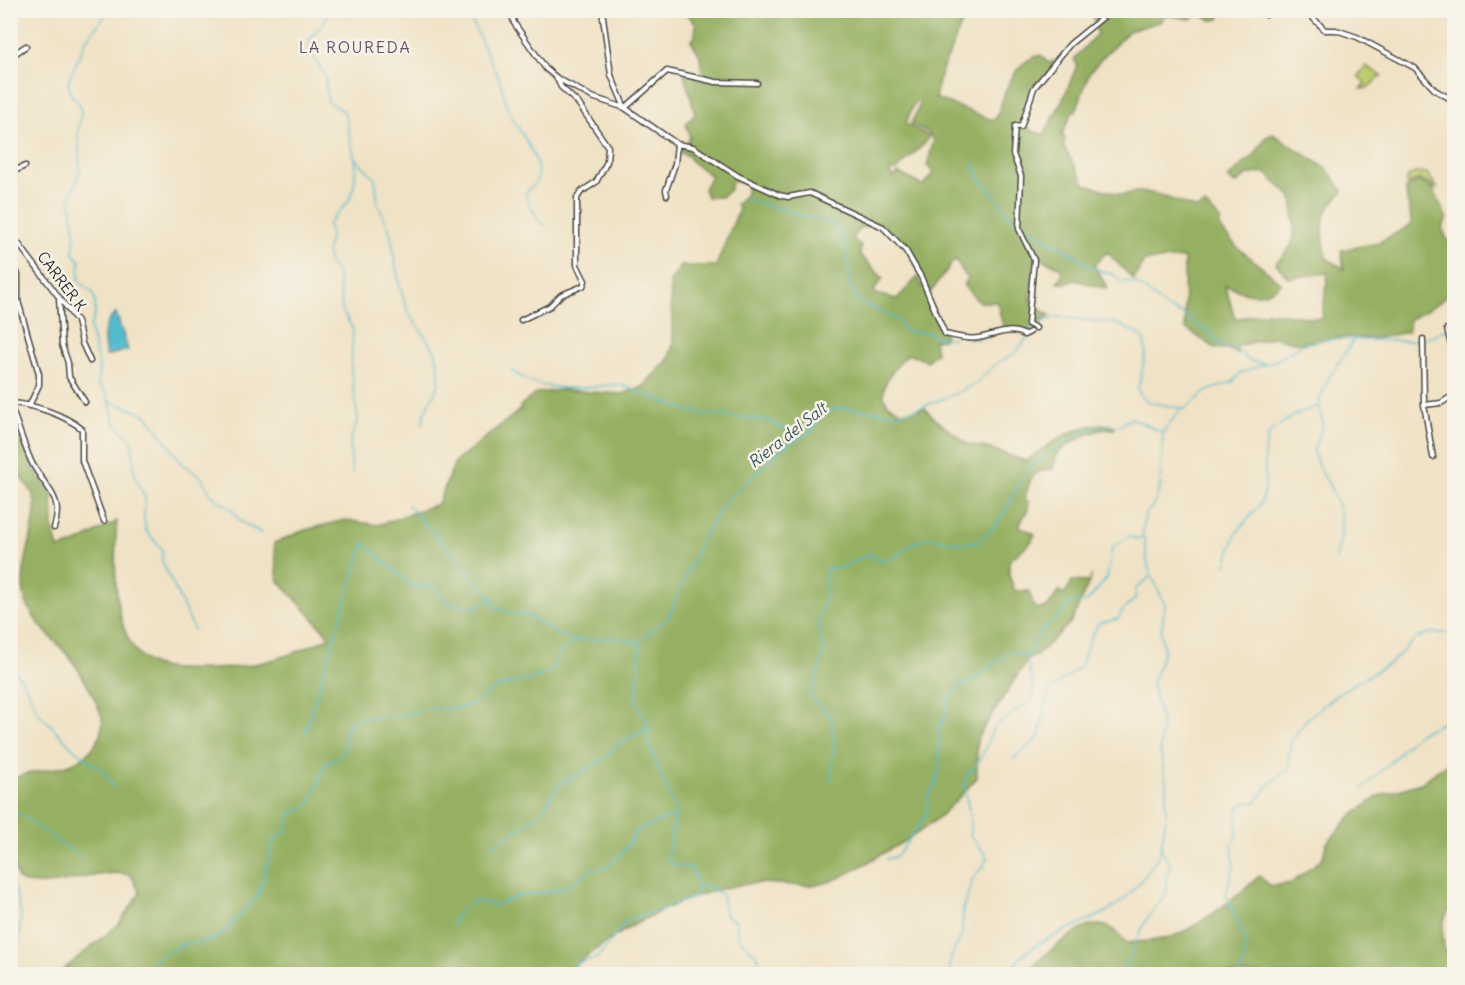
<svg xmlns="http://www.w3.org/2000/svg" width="1465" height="985" font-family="Delius,sans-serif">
	<rect width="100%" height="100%" fill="#f7f3e8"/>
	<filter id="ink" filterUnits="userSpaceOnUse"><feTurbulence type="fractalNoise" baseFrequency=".0167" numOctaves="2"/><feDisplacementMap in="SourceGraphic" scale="12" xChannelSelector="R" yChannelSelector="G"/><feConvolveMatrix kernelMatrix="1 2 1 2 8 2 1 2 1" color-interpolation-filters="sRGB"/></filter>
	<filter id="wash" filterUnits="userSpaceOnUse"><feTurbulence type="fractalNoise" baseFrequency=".008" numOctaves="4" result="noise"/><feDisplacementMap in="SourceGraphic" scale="24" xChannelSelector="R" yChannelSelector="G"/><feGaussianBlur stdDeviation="1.35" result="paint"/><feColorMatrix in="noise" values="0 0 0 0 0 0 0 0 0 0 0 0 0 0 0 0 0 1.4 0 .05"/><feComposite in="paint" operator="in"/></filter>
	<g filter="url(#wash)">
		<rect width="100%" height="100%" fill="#f0e2c5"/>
		<path fill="#bccd70" stroke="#747c4e" stroke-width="1.5" d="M1366 66 1382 76 1367 88 1361 89 1365 83 1358 76Z
			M1416 173H1427L1438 189 1419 179 1406 185 1408 176Z"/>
		<path fill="#95b062" stroke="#606e46" stroke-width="1.5" fill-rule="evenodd" d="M683 11H967L941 73 935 98 992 120 996 119C1004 95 1012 61 1041 55L1048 63 1054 61 1055 65 1030 94 1021 127 1044 135 1065 95 1077 65 1074 59 1097 34 1092 11 1221 12 1219 19 1212 20 1199 15 1190 19 1164 15 1162 21 1129 31 1103 57 1090 72 1076 111H1073L1062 134 1065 139 1063 146 1085 184 1122 195 1135 192 1154 193 1197 209 1205 205 1221 220 1219 227 1237 247 1281 283C1263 301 1246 294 1225 285L1235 319 1268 312 1322 319 1328 273 1288 278 1276 263C1302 240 1294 229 1292 197L1264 172 1248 175 1235 184 1228 178 1255 154 1266 137 1273 134 1326 168 1343 191C1317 217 1322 224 1326 258L1344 269 1341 250 1378 243 1411 225C1412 212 1405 201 1406 188L1418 181 1433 188 1447 219 1442 228 1454 255V288L1440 302 1409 320 1408 332 1373 339 1350 337 1298 343 1274 337 1237 346V354L1228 349 1215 348 1185 328 1184 258 1144 261 1134 280 1107 252 1094 265 1108 289 1075 280 1065 283 1057 282 1062 276 1061 268 1035 256 1030 301 1035 307 1050 315 1025 332 1004 330 997 302H979L964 286 967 278 955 259 930 293 908 249 880 223 860 228 853 239 861 246 860 255 883 278 874 290 876 294 897 299 918 277 945 335 943 339 934 340 936 353 927 361 908 354C899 363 876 387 886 401 889 406 897 409 902 412L925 408C936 423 953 431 967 444 988 446 1006 455 1026 461 1050 444 1084 417 1115 426L1114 429C1101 426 1065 443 1057 455 1055 459 1054 464 1053 469 1032 469 1029 480 1025 499L1029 502 1028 509 1019 526 1035 534 1031 542 1009 561V575L1015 591H1029L1034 607 1039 609 1048 607 1059 591 1065 594 1072 581 1089 582 1092 575 1072 621 1037 655 1028 659 977 738V778C962 794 947 812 929 825 911 839 890 849 870 861 856 869 841 879 825 883 797 890 768 879 739 885 679 896 617 930 570 969L569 974H58L119 924 140 893 131 875C95 867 60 891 23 882L18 879 11 859V780C35 766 69 774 90 751 97 744 104 728 102 718 99 704 79 669 70 658 55 639 34 625 26 601 16 572 36 535 35 506 34 483 15 477 11 464 8 458 11 447 11 441L20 438 33 468 52 494 53 528 58 549 77 543 117 521C114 560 109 650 157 666 172 671 192 669 207 669 251 669 291 657 330 637L278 580 274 543 305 530 345 520 378 525 438 504 455 462 521 409 520 406 537 393 562 390 622 394 641 388 668 360 673 345 670 282 681 266H716L739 209 736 205 746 194 748 184 738 181 730 183V190L721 197H707L704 189 711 176 690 160 689 156 678 152 679 146H685L690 137 686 124 695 113 684 73 702 75 700 56 691 40 695 37 696 23ZM917 102 920 104 911 124 928 132 934 140 927 165 933 173 923 186 899 173 893 177 890 174 891 170 896 171 926 142 929 136 906 124 913 105Z
			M1454 758V905C1440 917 1441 935 1445 951L1454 957V974H1023C1039 961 1075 926 1096 925 1110 924 1118 934 1127 943 1144 941 1163 941 1179 934 1205 921 1239 896 1259 876L1271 886 1291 883 1313 866 1323 857 1326 844 1351 816 1379 796 1421 783Z"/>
		<path fill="#51bccd" stroke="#3e747c" stroke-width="1.5" d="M116 313 128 350 106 356C103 339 101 326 116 313Z"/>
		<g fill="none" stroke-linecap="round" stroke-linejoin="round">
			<path stroke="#51bccd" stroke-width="1.5" d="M109 10 86 40 68 82 71 95 79 103 81 112 78 131 80 170 70 200 75 231 73 253 80 261 79 281 92 292 95 301V314L90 327 99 368 98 384 107 394 115 423 132 441 135 477 145 497 144 519 146 531 162 549V561L194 630
				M328 10C326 27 310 31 307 47L325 76 328 102 344 111 356 164 354 185 349 201 328 224 331 235 327 250 328 262 338 276 342 310 353 329 351 369 358 420 350 441 352 473
				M467 10 493 67
				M495 70C503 83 502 93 507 106 516 131 542 153 537 181L525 194 538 220 546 226
				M356 159 375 178 378 204 390 231 399 284 408 312 435 351 439 369V384L424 413 423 424
				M974 164 979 177 1016 223
				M745 199 835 225C843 232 840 237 844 246 848 258 848 265 849 278 850 285 855 292 856 300L898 320 904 329 910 332 929 333 938 338H954
				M1021 224 1075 255 1090 267 1114 275 1120 281 1136 283 1167 308 1182 314
				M1183 314 1200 328 1209 331 1218 343 1235 349 1250 361 1266 364
				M1032 331 1044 321 1057 317 1116 323 1140 335 1144 341 1146 353 1138 388 1141 396 1149 402 1185 409 1207 391 1233 382 1240 373 1275 361 1303 344 1326 339 1413 341 1433 336 1454 325
				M968 340 990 337
				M511 370C535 389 564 390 593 387 603 386 611 384 621 385L691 412 714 415
				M109 401 147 415 182 463 201 477 211 495 231 509 240 521 261 533
				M717 415 769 421 798 436
				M408 505 492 598
				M1258 507C1274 481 1257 462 1270 432L1293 416 1318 406
				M1144 537 1148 567 1165 605 1161 634 1164 650 1152 685 1162 722 1160 750 1166 781V815
				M1336 560C1336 551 1340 546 1341 538 1342 529 1341 514 1338 505 1332 485 1318 471 1313 451L1323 425 1319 405 1321 397 1328 379 1354 340
				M1226 565 1235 535 1256 509
				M1100 623 1118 619 1122 611 1135 599 1136 589 1150 577
				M1416 639 1428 633H1454
				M10 668 22 679 37 709
				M1450 678 1454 672
				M38 712 74 749 101 769 114 788
				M305 733 364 543 409 584 415 587 435 586 449 604 475 608 493 598 494 606C503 612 512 613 522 615 542 619 554 638 575 640
				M1401 750 1419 733 1449 720V681
				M1013 759 1039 737 1049 691 1081 666 1089 641 1098 624
				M831 781 834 744 831 717 810 696 824 655 818 620 826 596V568C847 571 852 561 868 554 898 571 894 550 918 541 939 533 962 551 981 539 1012 518 1016 472 1039 460 1054 452 1069 439 1084 431 1092 427 1098 430 1105 424L1117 427 1132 418 1163 433
				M1362 789 1401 752
				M10 808 80 856
				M969 810 964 786 968 774 975 768 985 749 994 726 1031 701 1034 692 1027 659
				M491 847 540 814 561 782 583 773 610 753 616 745 649 728
				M886 859 895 857 901 851 927 814 928 796 935 786 939 772V726L945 718 948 699 961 686 972 681 1006 654 1016 652 1027 657 1042 630 1061 615 1071 602H1087L1107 578 1112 548 1129 536 1139 540 1142 538 1145 515 1154 504 1160 488 1163 432 1181 409
				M10 877 21 913 19 942
				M699 887H710L722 895 726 916 735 920 739 938 758 957 763 974
				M453 926 456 915 470 903 478 901 492 905 500 904 520 895 544 893 569 886 591 870 605 869 624 851 637 830C651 827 661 818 673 817
				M152 961 184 944 207 941 223 933 258 896 274 840 286 832 290 813 302 809 311 802 325 764 343 753 345 747 344 732 352 720 386 715 395 717 424 709 458 708 472 704 499 686 535 678 549 672 553 669 560 651 576 640 617 638 639 644
				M573 968 577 974
				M569 974 576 963 597 958 627 921 697 896 698 887 692 868 672 865 667 858 676 811 648 744V722L635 701C640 688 639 655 640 640L668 618 701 540 724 503 785 446 814 430 819 420 826 413 839 408 895 413 914 410 950 396 975 384 997 363 1016 353 1029 335
				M949 974 951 957 962 934 963 909 974 876 983 867 987 857 970 835V814
				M1009 974C1026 939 1072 931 1104 913 1128 900 1145 879 1158 856 1163 845 1163 831 1166 819
				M1122 974 1145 922 1167 891 1166 874 1171 866 1161 848
				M1238 974 1243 966 1246 941 1226 894 1234 865 1232 845 1237 835 1238 808 1245 803 1256 802 1269 785 1289 769V753L1292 740 1306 720 1337 694 1392 662 1413 641"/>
		</g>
	</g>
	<g filter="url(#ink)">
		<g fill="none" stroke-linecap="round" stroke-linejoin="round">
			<defs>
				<path id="street" d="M511 10 514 23 546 69 557 78 592 97 625 108 677 144 693 147 738 176 779 195 788 197 810 193 883 227 906 251 921 277 945 334C955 336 967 340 978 338 992 336 1010 326 1024 335L1030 332
					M602 10 611 75 625 108
					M1257 10 1266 15 1271 10
					M1305 10 1325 30H1336L1357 37 1415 68 1435 90 1449 98 1454 106
					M10 57 26 46
					M625 108 667 71 716 82 757 83
					M10 139V141
					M10 173 25 166
					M667 195 666 190 675 164 677 144
					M10 295 18 301 39 374V385L29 406
					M59 298 62 345 68 363 69 377 85 402
					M18 301V275L12 259 13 245 18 243 77 321 82 343 90 361
					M521 320 550 306 561 295 583 286 585 281 577 265V198L581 192 596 182 607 162 608 147 578 103 561 87 557 79
					M1036 328 1028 324 1034 260 1019 229 1021 176 1013 154 1015 126 1021 127 1034 88 1070 44 1112 10
					M1447 329 1454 357
					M1423 339 1424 405 1441 403 1454 395
					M10 403C33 404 65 415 82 429V461L104 521
					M10 404C17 423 23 443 31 461 43 487 65 495 54 528
					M1424 405 1433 457"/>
			</defs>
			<use href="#street" stroke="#494642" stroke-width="7"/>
			<use href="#street" stroke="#fff" stroke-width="4"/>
		</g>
	</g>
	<g text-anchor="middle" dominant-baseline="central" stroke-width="5" stroke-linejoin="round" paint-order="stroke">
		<g font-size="15" fill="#2b2b2b" stroke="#f7f3e8">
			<text transform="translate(62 281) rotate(53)">CARRER K</text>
		</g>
		<g font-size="16" letter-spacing="1.5" fill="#665267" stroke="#f7f3e8">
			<text x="355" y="47">LA ROUREDA</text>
		</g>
		<g font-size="16" font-style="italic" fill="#36565c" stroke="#f7f3e8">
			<text transform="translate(787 435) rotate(-38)">Riera del Salt</text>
		</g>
	</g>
	<rect width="1465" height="985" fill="none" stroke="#f7f3e8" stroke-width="36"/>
</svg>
